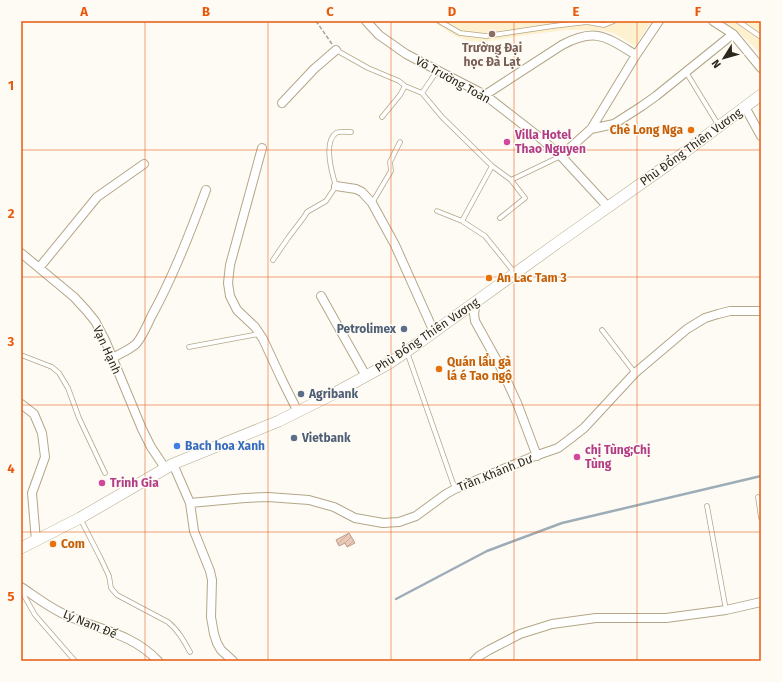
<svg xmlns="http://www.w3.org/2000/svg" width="782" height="682" font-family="'Fira Sans',sans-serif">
	<defs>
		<pattern id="building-hatch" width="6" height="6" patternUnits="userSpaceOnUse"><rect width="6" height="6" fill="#ebc9b7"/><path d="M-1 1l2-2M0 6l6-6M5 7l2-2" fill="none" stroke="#caad9d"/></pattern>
	</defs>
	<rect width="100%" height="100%" fill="#fefbf5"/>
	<path fill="#fdf1d0" d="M432 21H652L635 46 613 33 598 30H567L526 35 484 42 469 41 455 36Z
		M723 21H761V54L734 28Z"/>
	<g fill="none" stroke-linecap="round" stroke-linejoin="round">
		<path stroke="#9dadb7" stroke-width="2.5" d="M396 599 487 551 562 523 761 476"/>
	</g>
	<path fill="url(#building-hatch)" stroke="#bb9b89" d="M349 533 355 543 347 547 345 543 339 546 336 540Z"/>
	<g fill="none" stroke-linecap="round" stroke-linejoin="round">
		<defs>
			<path id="service" d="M439 21 460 33 486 36 553 26 587 22 604 25 614 21
				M738 21 761 37
				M336 50 368 68 399 81 405 86 422 93 442 117 492 166 511 180 561 156
				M686 72 719 126
				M422 93 437 71
				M382 117 400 95 405 86
				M372 203 391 171 390 162 400 142
				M437 211 462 221 485 236 514 272
				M500 218 525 198 511 180
				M462 221 492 166
				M273 260 288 238 304 217 307 212 326 201 336 186C332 174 323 142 336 133 339 131 347 132 351 132
				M602 330 635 373
				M189 347 259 334
				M407 352 455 489
				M21 355 52 367 59 373 68 388 79 418 105 473
				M758 497 761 518
				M707 506 726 610
				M80 518 100 557 109 576 111 588 117 595 168 622C178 630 184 641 190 652
				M21 590 35 615 75 661"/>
			<path id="minor" d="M366 21 379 35 406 54 485 95 539 137 561 156 608 207
				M713 21 733 34 761 68
				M485 95 562 45C596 27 606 37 636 55
				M282 103 314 69 336 50
				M745 107 761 136
				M591 129 614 124 642 106 656 96 733 34
				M262 148 230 265 228 283 230 296 237 310 255 327 263 339 282 380 298 412
				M561 156 591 129 636 55 659 21
				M336 186 356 189 362 192 372 203 395 245 434 332
				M21 253 74 297 86 310 95 321 105 340 142 429 151 447 165 468
				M39 268 97 197 144 164
				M321 296 366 376
				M476 302 474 314 475 321 500 366 517 403 537 456
				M112 358C120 354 129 350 136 344 142 337 147 326 151 317 173 277 190 233 206 190
				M21 404 34 414 42 433 45 457 32 493 36 541
				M173 464 190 503 194 531 210 571 212 580 211 617 214 634 217 643 221 650 233 661
				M190 503 245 498 268 497 309 500 334 507 355 518 383 523 399 522 416 516 446 494 455 489 532 457 558 448 570 439 584 428 635 373 687 329 705 318 718 314 730 311H761
				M21 587C36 597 51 609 68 616 100 630 133 634 158 661
				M474 661 479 656 489 650 520 634 552 624 596 618H666L726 610 761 602"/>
			<path id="secondary" d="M21 548 80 518 173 464 279 421 333 394 388 364 420 342 560 241 666 166 761 95"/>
		</defs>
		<use href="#service" stroke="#b3a787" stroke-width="5.5"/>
		<use href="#minor" stroke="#b3a787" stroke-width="10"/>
		<use href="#secondary" stroke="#b3a787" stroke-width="12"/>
		<path stroke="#a6a29a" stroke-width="1.5" stroke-dasharray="4 2" stroke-linecap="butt" d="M316 21 332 44"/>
		<use href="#service" stroke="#fff" stroke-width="4"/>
		<use href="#minor" stroke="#fff" stroke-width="8"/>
		<use href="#secondary" stroke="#fff" stroke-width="11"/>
	</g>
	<path fill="none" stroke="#e8590c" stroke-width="1" stroke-opacity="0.55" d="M145 21V661M268 21V661M391 21V661M514 21V661M637 21V661M21 150H761M21 277H761M21 405H761M21 532H761"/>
	<circle fill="#8d6e63" stroke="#fefbf5" stroke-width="1.5" cx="492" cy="34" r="4"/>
	<g fill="#e8710a" stroke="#fefbf5" stroke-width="1.5">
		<circle cx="691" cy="130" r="4"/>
		<circle cx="489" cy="278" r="4"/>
		<circle cx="439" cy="369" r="4"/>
		<circle cx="53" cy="544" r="4"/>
	</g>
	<g fill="#d1479c" stroke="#fefbf5" stroke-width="1.5">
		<circle cx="507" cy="142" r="4"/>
		<circle cx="577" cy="457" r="4"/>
		<circle cx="102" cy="483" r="4"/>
	</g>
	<g fill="#5c6f8a" stroke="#fefbf5" stroke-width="1.5">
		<circle cx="404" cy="329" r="4"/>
		<circle cx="301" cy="394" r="4"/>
		<circle cx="294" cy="438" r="4"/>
	</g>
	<circle fill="#3f7fe0" stroke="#fefbf5" stroke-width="1.5" cx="177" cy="446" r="4"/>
	<g text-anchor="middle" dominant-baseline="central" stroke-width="3" stroke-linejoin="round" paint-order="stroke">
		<g font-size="12" font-weight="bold" fill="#785e54" stroke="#fefbf5">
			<text x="492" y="48">Trường Đại<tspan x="492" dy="14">học Đà Lạt</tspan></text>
		</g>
		<g font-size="12" fill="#2c271b" stroke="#fefbf5">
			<text transform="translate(453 80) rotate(29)">Võ Trường Toản</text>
			<text transform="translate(691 147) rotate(-36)">Phù Đổng Thiên Vương</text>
			<text transform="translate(427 335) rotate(-34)">Phù Đổng Thiên Vương</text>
			<text transform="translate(107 350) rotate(66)">Vạn Hạnh</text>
			<text transform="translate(495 473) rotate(-22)">Trần Khánh Dư</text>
			<text transform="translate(90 624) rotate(22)">Lý Nam Đế</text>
		</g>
		<g font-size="12" font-weight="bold" fill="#c56008" stroke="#fefbf5" text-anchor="start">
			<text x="683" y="130" text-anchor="end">Chè Long Nga</text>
			<text x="497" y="278">An Lac Tam 3</text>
			<text x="447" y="362">Quán lẩu gà<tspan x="447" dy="14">lá é Tao ngộ</tspan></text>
			<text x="61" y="544">Com</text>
		</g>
		<g font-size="12" font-weight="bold" fill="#b23c85" stroke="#fefbf5" text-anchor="start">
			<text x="515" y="135">Villa Hotel<tspan x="515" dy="14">Thao Nguyen</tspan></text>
			<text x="585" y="450">chị Tùng;Chị<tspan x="585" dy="14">Tùng</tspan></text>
			<text x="110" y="483">Trinh Gia</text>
		</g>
		<g font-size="12" font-weight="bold" fill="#4e5e75" stroke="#fefbf5" text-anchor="start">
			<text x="396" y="329" text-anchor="end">Petrolimex</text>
			<text x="309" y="394">Agribank</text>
			<text x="302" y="438">Vietbank</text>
		</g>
		<g font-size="12" font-weight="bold" fill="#366cbe" stroke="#fefbf5" text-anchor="start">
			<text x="185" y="446">Bach hoa Xanh</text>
		</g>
	</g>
	<rect width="782" height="682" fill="none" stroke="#fefbf5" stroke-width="44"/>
	<g transform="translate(724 58) rotate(233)" stroke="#fefbf5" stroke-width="3" paint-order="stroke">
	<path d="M0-3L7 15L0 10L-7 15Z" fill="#2c271b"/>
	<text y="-6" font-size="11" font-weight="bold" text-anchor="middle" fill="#2c271b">N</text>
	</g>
	<rect x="22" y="22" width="738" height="638" fill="none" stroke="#e8590c" stroke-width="1.5"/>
	<g font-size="13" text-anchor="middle" font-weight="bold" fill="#e8590c">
		<text x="84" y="16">A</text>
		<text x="206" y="16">B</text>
		<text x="330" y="16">C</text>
		<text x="452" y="16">D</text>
		<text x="576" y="16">E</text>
		<text x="698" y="16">F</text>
		<text x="11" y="90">1</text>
		<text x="11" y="218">2</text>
		<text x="11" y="346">3</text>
		<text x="11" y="473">4</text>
		<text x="11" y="601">5</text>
	</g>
</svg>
